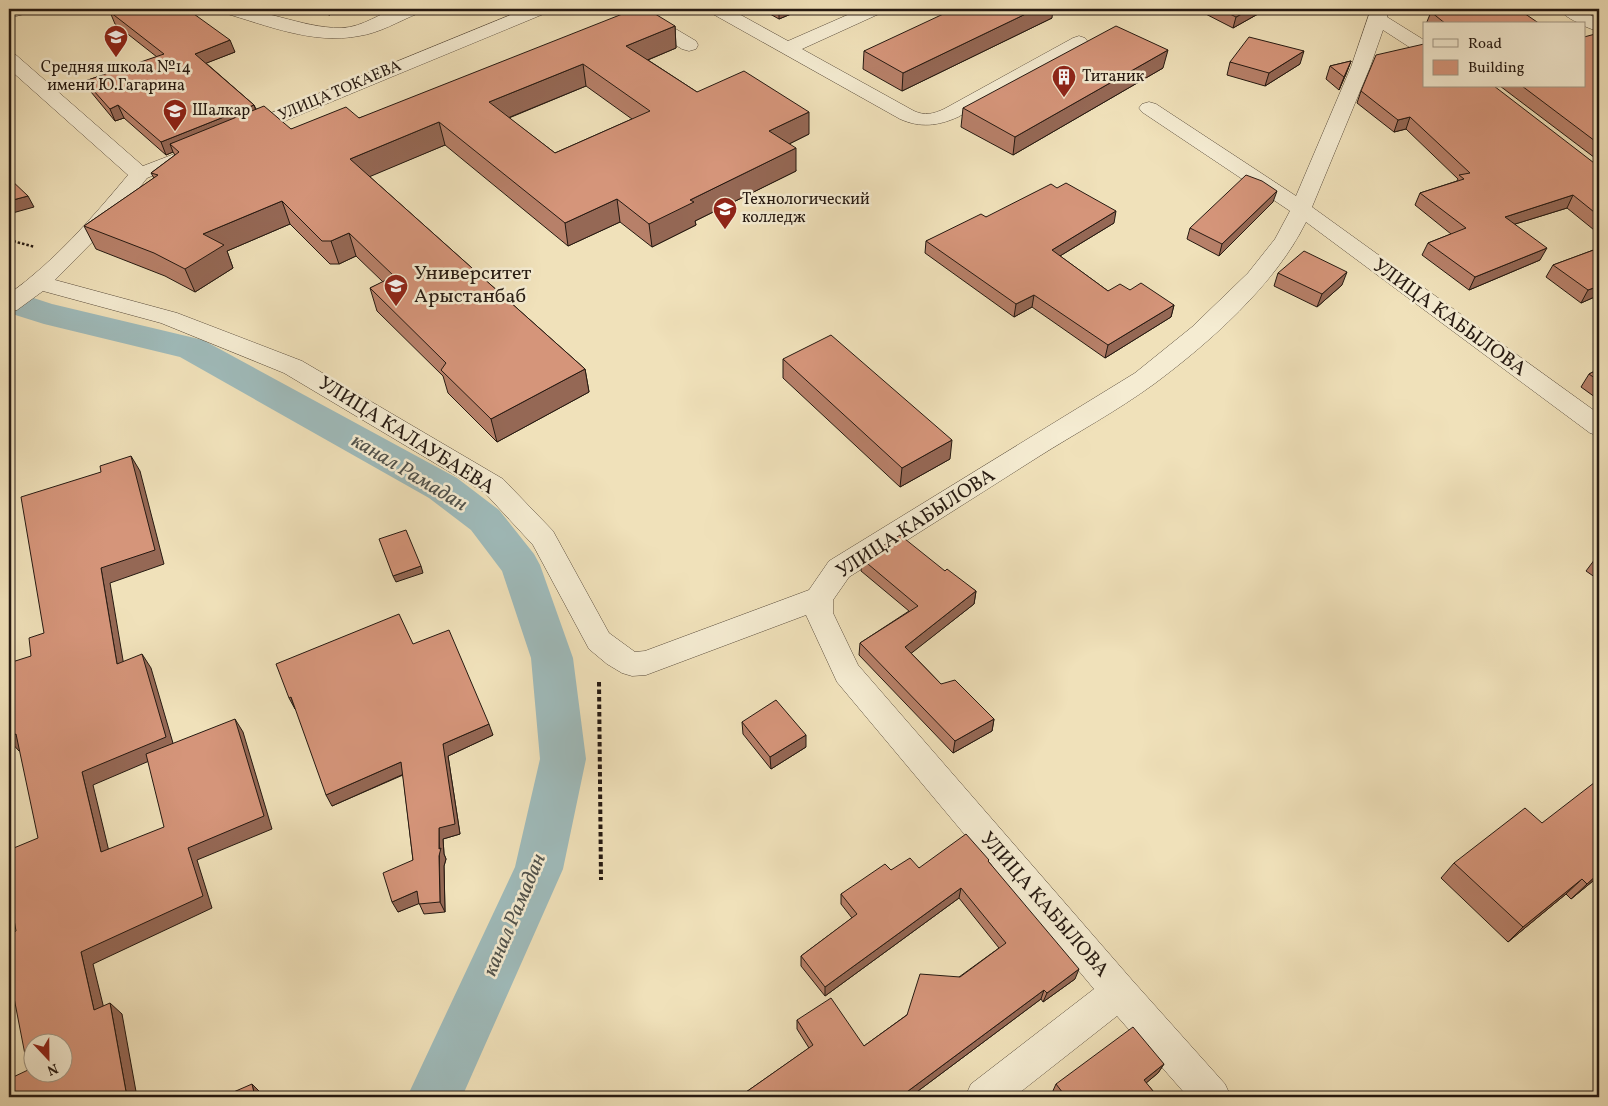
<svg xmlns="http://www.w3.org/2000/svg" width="1608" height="1106" font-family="Vollkorn,serif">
	<rect width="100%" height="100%" fill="#f0e1ba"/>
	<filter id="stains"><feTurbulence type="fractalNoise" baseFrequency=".004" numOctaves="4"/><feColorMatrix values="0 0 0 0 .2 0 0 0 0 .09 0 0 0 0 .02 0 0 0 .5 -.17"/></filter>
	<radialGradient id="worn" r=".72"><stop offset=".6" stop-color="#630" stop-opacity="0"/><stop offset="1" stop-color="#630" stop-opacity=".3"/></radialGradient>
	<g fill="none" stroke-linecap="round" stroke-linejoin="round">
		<path fill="#9fbbbb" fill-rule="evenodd" d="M9 290 52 304 203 340 457 478 499 510 534 554 540 565 573 658 586 759 563 869 462 1097H407L515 867 540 759 531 658 502 571 471 530 429 498 180 357 44 324 9 313Z"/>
		<defs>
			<path id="minor" d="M9 9H31L28 13 9 18Z
				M221 9C262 6 300 28 341 28 365 27 379 12 399 9 406 8 415 9 422 9L419 13C399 21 380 33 359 36 313 45 266 25 224 13Z
				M525 9H549L546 13 251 135 244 137 237 135 234 131 237 127Z
				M621 9H642L696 41 698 45 696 49 689 51 682 49 624 13Z
				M708 9H730L788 41 861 9H884L881 13 802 49 914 111C925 116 933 114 944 109L1073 38 1079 36 1085 38 1088 42 1085 46 958 117C938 126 920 128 900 119L711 13Z
				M1371 9H1389L1387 17 1424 40V53L1417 52 1383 30 1370 67 1312 207 1599 414V436L1590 433 1306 222C1275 285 1209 343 1154 384 1117 411 1076 433 1038 457 975 497 912 537 849 577L833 600V613L858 665 1132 980 1225 1084 1231 1097H1188L1117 1016 1014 1097H965L971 1084 1094 989 837 682 806 615 646 675 632 676 622 673 607 664 589 649 533 545 485 493 284 373 161 323 43 291 17 310 9 312V294C55 261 92 218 128 175L9 69V53L16 55 143 166 195 146 202 148 205 152 202 156 147 178 115 219 55 280 177 313 302 361 503 479 553 531 609 633 635 652 645 651 809 590 829 561 1135 373 1192 327 1248 273 1275 239 1290 211 1142 112 1139 108 1142 104 1149 102 1156 104 1296 196 1351 67Z
				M1559 9H1580L1599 20V32L1584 26V24C1576 23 1564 16 1559 9Z"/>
		</defs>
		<use href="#minor" stroke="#584b3b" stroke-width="1"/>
		<path stroke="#251911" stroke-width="2.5" stroke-dasharray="2.5 2" stroke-linecap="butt" d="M9 240 35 247"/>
		<path stroke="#251911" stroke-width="4" stroke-dasharray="4.5 3" stroke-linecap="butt" d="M599 682 601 880"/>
		<use href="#minor" fill="#f5ecd2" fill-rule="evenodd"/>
	</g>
	<path fill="#b78069" stroke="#251911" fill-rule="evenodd" d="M318 9H345L329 15Z
		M761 9H803L779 19Z
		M1196 9H1265V10L1233 28Z
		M110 12 235 52 206 63 254 105 256 109 291 129 359 118 675 26 676 48 648 60 697 92 809 134 789 144 796 171 695 221 696 225 652 247 620 222 568 246 445 145 369 176 585 369 589 392 497 442 448 393 443 376 377 311 370 288 383 282 356 256 339 264H330L290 224 227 251 233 268 195 292 165 276 96 249 84 226 154 178 151 173 175 155 173 152 166 155 124 118 115 121 91 92 85 81 157 57 115 24ZM586 86 632 119 555 153 509 118Z
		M1431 12 1540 24H1426Z
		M1052 18 902 91 863 69 864 51Z
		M1599 33V161L1500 86H1584Z
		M1351 61 1346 74 1339 90 1326 79 1330 66Z
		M1230 62 1300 64 1265 86 1227 75Z
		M1163 68 1013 155 961 127 963 108Z
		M1361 91 1599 167V234L1567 208 1515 224 1540 260 1469 290 1422 255 1428 243 1451 234 1415 205 1420 193 1457 181 1458 179 1406 129 1394 132 1357 103Z
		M1273 202 1219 256 1187 239 1190 228Z
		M986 217 1114 223 1060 256 1108 291 1130 290 1174 305 1171 317 1105 358 1032 307 1014 317 925 253 926 241Z
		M1599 248V295L1581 303 1546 277 1553 265Z
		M1278 273 1342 285 1317 307 1274 286Z
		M783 359 950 459 900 487 783 378Z
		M1599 369V400L1581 387 1589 374Z
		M1599 556V580L1586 571 1595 559Z
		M862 559 945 571 976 591 974 604 911 653 941 684 994 719 992 731 953 753 859 655 860 643 909 611 861 571Z
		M413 644 493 735 448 756 460 834 443 839 444 854 446 859 444 866 445 912 424 914 419 903 398 912 413 860 403 775 332 806Z
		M742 722 806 747 771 769 743 734Z
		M989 862 1075 979 1043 1002 1041 999 910 1097H739L809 1048 797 1029V1020L864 1046 999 948 959 898 825 996 801 966V956L852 918 841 904V894L891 870Z
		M1454 863 1599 876 1571 899 1566 894 1508 942 1441 878Z
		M1164 1064 1158 1073 1146 1083 1158 1097H1055L1052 1093 1056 1084Z"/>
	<path fill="#956855" stroke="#251911" d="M327 9H345L329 15Z
		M779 9H803L779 19Z
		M1036 9H1053L1052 18 902 91 903 73Z
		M1251 9H1265V10L1233 28 1236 17Z
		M675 26 676 48 628 68 626 46Z
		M230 40 235 52 199 66 195 54Z
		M1168 50 1163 68 1013 155 1015 137Z
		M1304 51 1300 64 1265 86 1269 73Z
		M1351 61 1346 74 1339 90 1344 77Z
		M583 64 586 86 493 124 489 102Z
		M118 105 124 118 115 121 110 109Z
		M254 105 258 117 170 144 173 152 166 155 161 142Z
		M809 112V134L769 154V131Z
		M1410 117 1406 129 1394 132 1398 120Z
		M439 122 445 145 357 182 350 159Z
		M796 148V171L695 221 696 225 652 247 649 224 690 200Z
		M1277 191 1273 202 1219 256 1222 244Z
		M1573 195 1567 208 1499 229 1505 217Z
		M28 196 34 207 9 214V201Z
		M617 199 620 222 568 246 565 223Z
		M282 201 290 224 227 251 233 268 195 292 185 269 203 234Z
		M1116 211 1114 223 1050 262 1052 250Z
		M349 233 356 256 339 264 331 241Z
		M1547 248 1540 260 1469 290 1475 277Z
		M1347 272 1342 285 1317 307 1322 294Z
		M1599 286V295L1581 303 1588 290Z
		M1034 295 1032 307 1014 317 1016 304Z
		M1174 305 1171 317 1105 358 1108 345Z
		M585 369 589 392 497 442 491 419Z
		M952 440 950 459 900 487 902 468Z
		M131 456 140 471 164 564 110 583 126 678 117 664 101 568Z
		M421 566 423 573 396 582 393 576Z
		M976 591 974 604 904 659 905 647Z
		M142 654 151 668 175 750 93 785 112 864 101 852 82 772Z
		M291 697 295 709 289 698Z
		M235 719 243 732 272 829 197 860 212 908 93 964 107 1021 94 1010 81 952 188 848Z
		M994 719 992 731 953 753 955 741Z
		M489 724 493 735 448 756 460 834 443 839 444 854 446 859 444 866 445 912 440 902 439 828 443 744Z
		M16 734 28 747 19 751 9 740V737Z
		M806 735V747L771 769 770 757Z
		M401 762 406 773 332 806 326 795Z
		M1599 873V876L1571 899 1587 884Z
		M1582 879 1566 894 1508 942 1523 927Z
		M961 888 959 898 825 996V987Z
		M417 891 423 902 398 912 392 902Z
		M1079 969 1075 979 1043 1002 1047 993Z
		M1044 990 1041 999 910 1097H900Z
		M110 1003 122 1014 137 1097H127Z
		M1164 1064 1158 1073 1139 1089 1144 1080Z
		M252 1084 263 1095V1097H255Z"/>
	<path fill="#d5957a" stroke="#251911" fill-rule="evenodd" d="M119 9H187L230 40 195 54 254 105 161 142 118 105 110 109 85 81 164 54 110 12Z
		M635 9H647L675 26 626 46 697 92 744 71 809 112 769 131 796 148 690 200 694 202 649 224 617 199 565 223 439 122 350 159 585 369 491 419 441 370 446 363 370 288 394 276 349 233 331 241H322L282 201 203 234 224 245 185 269 154 253 84 226 158 175 151 173 179 152 170 144 264 106 291 129 346 107 359 118ZM583 64 650 111 555 153 489 102Z
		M954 9H1036L903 73 864 51Z
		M1220 9H1251L1236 17Z
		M1448 9H1518L1540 24H1446L1431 12Z
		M1116 26 1168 50 1015 137 963 108Z
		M1599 33V144L1522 86H1584V37Z
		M1249 37 1304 51 1269 73 1230 62Z
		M1424 44V86H1494L1598 166 1599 167V216L1573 195 1505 217 1547 248 1475 277 1428 243 1466 228 1420 193 1464 179 1459 175 1470 173 1410 117 1398 120 1361 91 1376 55Z
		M1351 61 1344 77 1330 66Z
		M1246 175 1262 181 1277 191 1222 244 1190 228Z
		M9 178 28 196 9 201Z
		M1066 183 1116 211 1052 250 1108 291 1120 284 1130 290 1141 283 1174 305 1108 345 1034 295 1016 304 926 241 981 214 986 217 1051 184 1057 188Z
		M1599 248V286L1588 290 1553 265Z
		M1304 251 1347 272 1322 294 1278 273Z
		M831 335 952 440 902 468 783 359Z
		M1599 369V381L1589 374Z
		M131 456 155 550 101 568 117 664 142 654 166 737 82 772 101 852 164 827 146 754 235 719 264 816 188 848 203 896 81 952 94 1010 110 1003 127 1097H10L9 1079 28 1070 9 972V934L16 931 9 891V850L38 838 16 734 9 737V663L31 656 29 638 44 633 21 497 101 472 100 466ZM32 1044H62V1074H32Z
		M406 530 421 566 393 576 379 539Z
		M900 535 945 571 947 569 976 591 905 647 941 684 955 680 994 719 955 741 860 643 918 606 862 559Z
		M1599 556V562L1595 559Z
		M399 614 413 644 449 630 489 724 443 744 455 824 439 828V849L441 848 439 856 440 902 419 904 417 891 392 902 383 873 413 860 401 762 326 795 291 697 289 698 276 664Z
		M776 700 806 735 770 757 742 722Z
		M1599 779V873L1587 884 1582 879 1523 927 1454 863 1525 808 1542 823Z
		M966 834 989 860 988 861 1079 969 1047 993 1044 990 900 1097H739L813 1045 797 1020 831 998 864 1046 907 1015 920 974 960 977 1006 943 961 888 825 987 801 956 857 914 841 894 885 864 891 870 910 858 919 868Z
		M1133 1027 1164 1064 1144 1080 1158 1097H1066L1056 1084Z
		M252 1084 255 1097H222Z"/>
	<defs>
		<symbol id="school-pin" viewBox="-11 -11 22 30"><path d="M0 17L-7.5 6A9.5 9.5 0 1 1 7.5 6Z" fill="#8f2418" stroke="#f5ecd2"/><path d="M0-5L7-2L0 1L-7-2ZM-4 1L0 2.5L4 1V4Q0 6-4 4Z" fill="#fff"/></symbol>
		<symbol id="building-pin" viewBox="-11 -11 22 30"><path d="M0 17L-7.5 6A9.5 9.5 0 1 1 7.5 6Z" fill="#8f2418" stroke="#f5ecd2"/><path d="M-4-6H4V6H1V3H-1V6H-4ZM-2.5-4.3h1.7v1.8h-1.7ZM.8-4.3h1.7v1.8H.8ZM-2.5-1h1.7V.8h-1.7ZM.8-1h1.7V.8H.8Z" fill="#fff"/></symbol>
		<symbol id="university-pin" viewBox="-11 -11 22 30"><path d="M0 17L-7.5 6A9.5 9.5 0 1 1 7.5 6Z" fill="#8f2418" stroke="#f5ecd2"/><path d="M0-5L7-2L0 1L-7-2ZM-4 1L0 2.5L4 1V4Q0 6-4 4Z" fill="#fff"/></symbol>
	</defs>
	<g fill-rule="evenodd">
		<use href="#school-pin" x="102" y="23" width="28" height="38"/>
		<use href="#building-pin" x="1050" y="63" width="28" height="38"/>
		<use href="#school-pin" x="161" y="97" width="28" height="38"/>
		<use href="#university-pin" x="711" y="195" width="28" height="38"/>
		<use href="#university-pin" x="382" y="272" width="28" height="38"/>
	</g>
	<g text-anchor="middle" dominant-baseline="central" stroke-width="5" stroke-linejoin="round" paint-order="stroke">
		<g font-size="16" fill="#251911" stroke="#f5ecd2" text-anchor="start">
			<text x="116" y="68" text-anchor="middle">Средняя школа №14<tspan x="116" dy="18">имени Ю.Гагарина</tspan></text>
			<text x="1082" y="77">Титаник</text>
			<text x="192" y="111">Шалкар</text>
			<text x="742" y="200">Технологический<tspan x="742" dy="18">колледж</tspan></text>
		</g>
		<g font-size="16" fill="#251911" stroke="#f5ecd2">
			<text transform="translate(340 91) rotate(-23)">УЛИЦА ТОКАЕВА</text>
		</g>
		<g font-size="20" fill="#251911" stroke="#f5ecd2" text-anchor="start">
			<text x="414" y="274">Университет<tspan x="414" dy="23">Арыстанбаб</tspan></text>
		</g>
		<g font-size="20" fill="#251911" stroke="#f5ecd2">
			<text transform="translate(1449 318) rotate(36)">УЛИЦА КАБЫЛОВА</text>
			<text transform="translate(406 436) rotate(32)">УЛИЦА КАЛАУБАЕВА</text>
			<text transform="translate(916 524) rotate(-33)">УЛИЦА КАБЫЛОВА</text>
			<text transform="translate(1044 905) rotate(49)">УЛИЦА КАБЫЛОВА</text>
		</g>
		<g font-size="21" font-style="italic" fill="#50524c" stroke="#f5ecd2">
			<text transform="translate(409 473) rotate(31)">канал Рамадан</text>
			<text transform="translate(515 915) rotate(-67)">канал Рамадан</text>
		</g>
	</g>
	<rect width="1608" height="1106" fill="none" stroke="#f0e1ba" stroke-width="30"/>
	<rect x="10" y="10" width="1588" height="1086" fill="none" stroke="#251911" stroke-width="2.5"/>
	<rect x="15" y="15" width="1578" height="1076" fill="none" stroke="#251911"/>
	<rect x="1423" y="22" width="162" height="65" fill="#f5ecd2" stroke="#a29885"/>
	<rect x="1433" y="39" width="25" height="8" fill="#f5ecd2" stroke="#a29885"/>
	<text x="1468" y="48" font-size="15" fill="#251911">Road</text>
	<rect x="1433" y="60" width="25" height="15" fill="#d5957a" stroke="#a29885"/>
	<text x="1468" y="72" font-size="15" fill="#251911">Building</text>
	<g transform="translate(48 1058) rotate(158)"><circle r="24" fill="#f5ecd2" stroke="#a29885"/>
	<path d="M0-4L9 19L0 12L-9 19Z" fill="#8f2418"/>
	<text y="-8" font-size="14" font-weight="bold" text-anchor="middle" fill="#251911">N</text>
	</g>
	<rect width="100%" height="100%" filter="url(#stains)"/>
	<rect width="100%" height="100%" fill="url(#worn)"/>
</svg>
